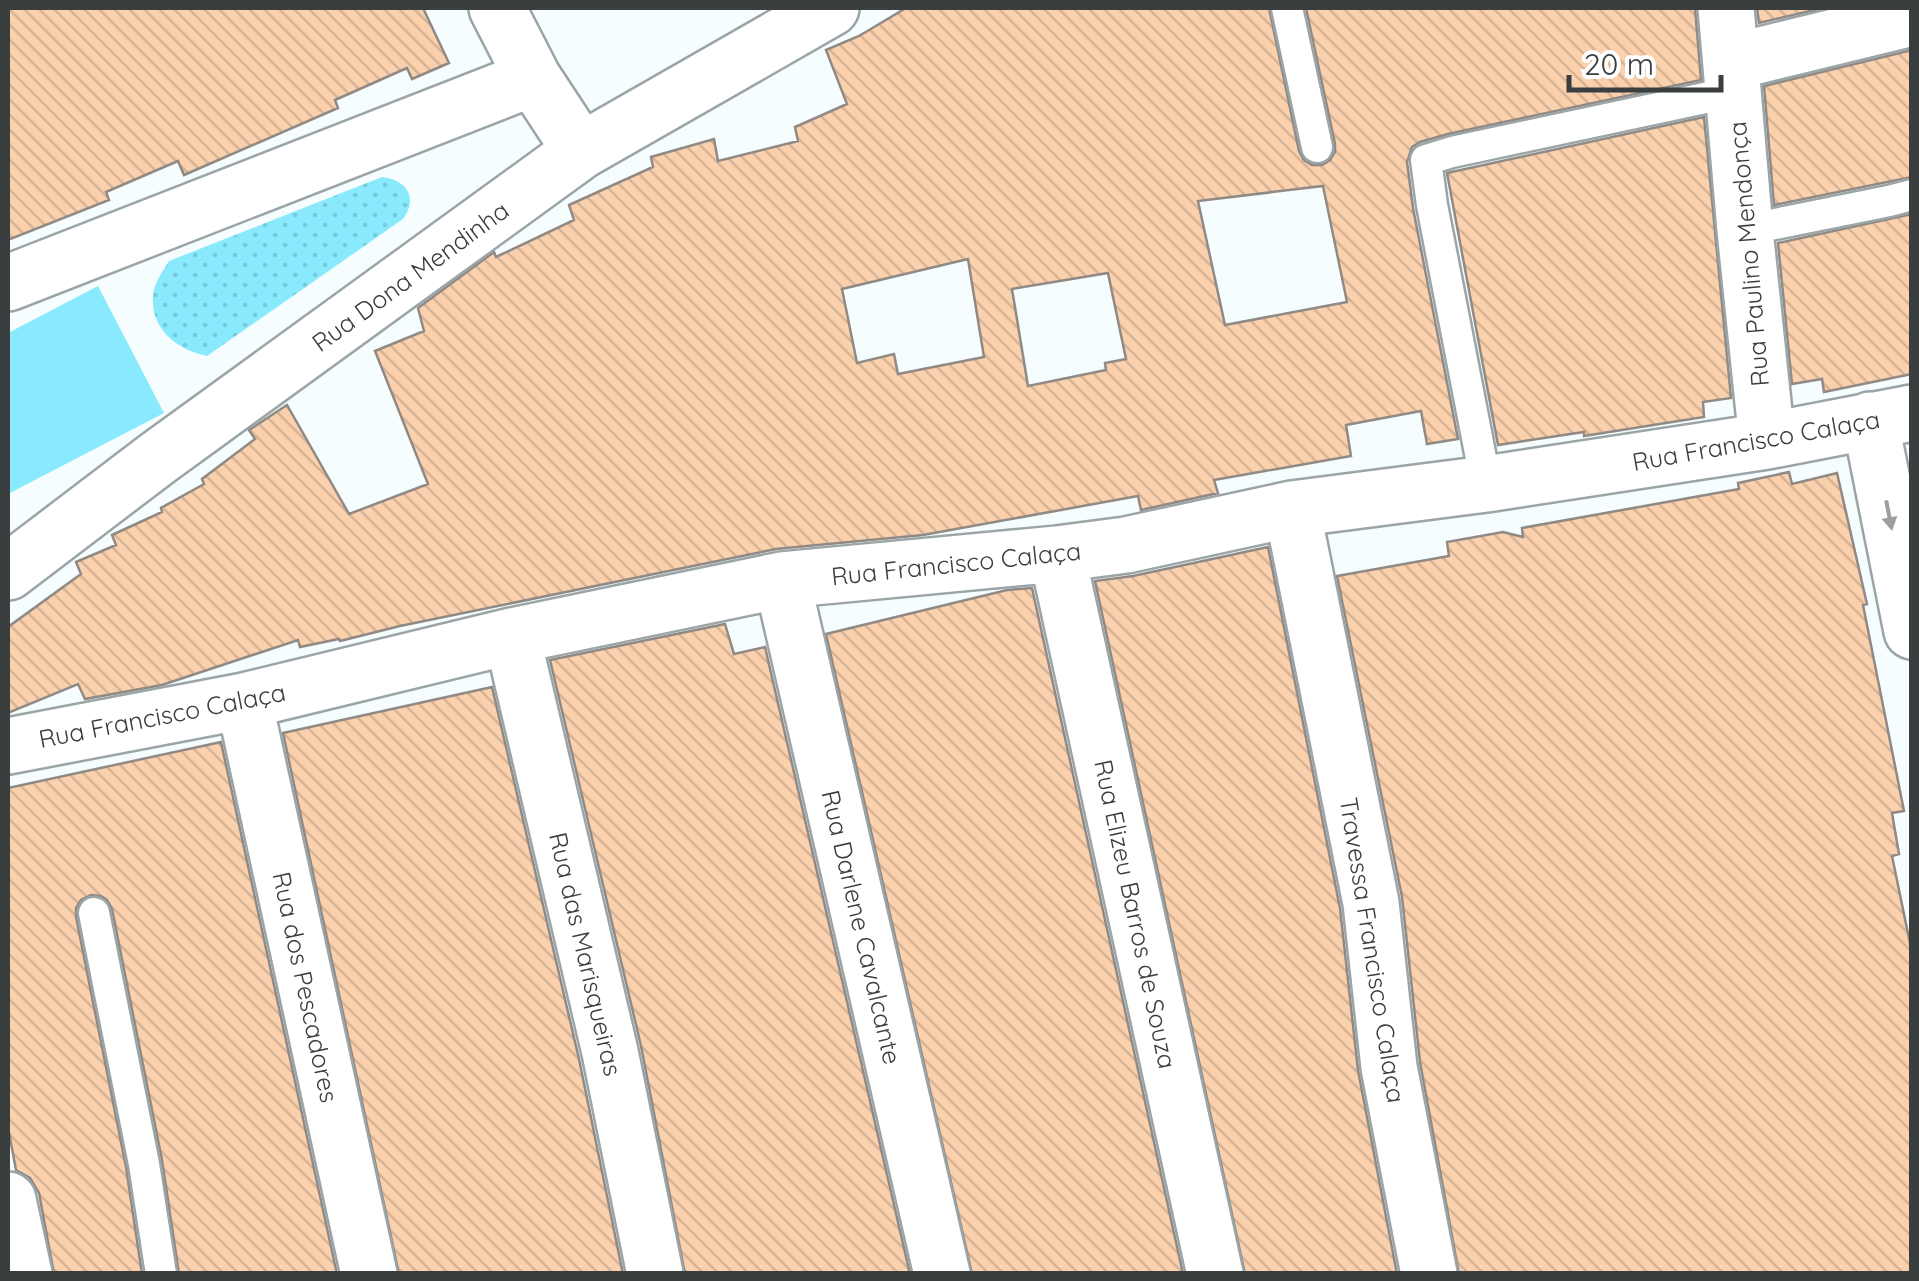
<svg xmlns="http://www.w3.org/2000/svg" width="1919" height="1281" font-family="Quicksand,sans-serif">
	<defs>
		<pattern id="grass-dots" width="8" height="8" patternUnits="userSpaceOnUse" patternTransform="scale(2.5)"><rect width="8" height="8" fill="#89eafe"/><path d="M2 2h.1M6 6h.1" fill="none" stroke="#77cadb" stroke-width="1.8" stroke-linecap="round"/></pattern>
		<pattern id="building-back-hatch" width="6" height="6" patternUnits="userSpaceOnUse" patternTransform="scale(2.5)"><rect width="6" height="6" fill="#fad0ad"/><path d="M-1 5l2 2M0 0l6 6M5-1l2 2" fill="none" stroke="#d7b496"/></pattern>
	</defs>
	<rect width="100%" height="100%" fill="#f5fdff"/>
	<path fill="url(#grass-dots)" d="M382 177C406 180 419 197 403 219L207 356C179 350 151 331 153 297 153 285 162 272 169 261Z"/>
	<path fill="#89eafe" d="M98 286 164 413 8 494V333Z"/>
	<path fill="url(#building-back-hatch)" stroke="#908984" stroke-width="2.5" fill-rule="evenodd" d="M8 8H423L449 63 412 79 407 68 335 100 338 108 184 175 178 161 106 192 109 200 8 240Z
		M906 8H1269L1299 151 1304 160 1312 165H1322L1330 160 1335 152V144L1306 8H1695L1701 80 1448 134 1420 142 1412 147 1407 162 1413 208 1458 439 1427 444 1421 411 1346 425 1351 456 1214 480 1218 493 1141 510 1138 496 923 535 776 549 400 626 340 641 339 639 300 647 298 640 162 685 85 699 78 684 8 713V627L81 574 76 562 116 545 112 535 162 512 161 508 204 484 202 479 255 439 249 430 287 405 349 514 428 484 375 351 424 331 418 308 494 252 496 257 574 220 569 205 653 167 651 157 714 139 718 161 798 141 795 127 847 104 826 50 859 36ZM1323 186 1347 302 1225 325 1198 201ZM968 259 984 357 898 374 894 354 857 363 842 289ZM1108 273 1126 359 1105 363 1106 370 1028 386 1012 289Z
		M1757 8H1823L1759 23Z
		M1912 50V177L1774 205 1764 86Z
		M1704 117 1731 398 1703 402 1704 417 1584 436V432L1498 445 1447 173Z
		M1912 214V374L1824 392 1822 379 1792 384 1778 243Z
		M1789 472 1792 484 1837 473 1867 604 1863 605 1904 811 1892 813 1899 854 1892 856 1912 953V1274H1459L1420 1062 1402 897 1337 576 1449 556 1447 542 1503 532 1523 537 1522 528 1739 489 1738 483Z
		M1268 547 1340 908 1358 1070 1397 1274H1245L1095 581 1133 576Z
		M1032 588 1183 1274H972L826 634 1007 590Z
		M725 624 734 654 765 647 910 1274H685L641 1046 550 660Z
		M492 687 579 1059 623 1274H399L283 733Z
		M221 742 337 1274H179L162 1160 112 909 107 900 101 896 91 895 81 900 76 908V917L126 1167 142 1274H54L39 1193 30 1178 16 1170 8 1127V788Z"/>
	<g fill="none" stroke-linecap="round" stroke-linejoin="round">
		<defs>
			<path id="lane" d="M1287 8 1317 147
				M1745 230 1889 201 1912 195
				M1486 484 1432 205 1426 160 1452 152 1733 92
				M94 913 144 1164 161 1274"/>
			<path id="street" d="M497 8 533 78 581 151
				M1726 8 1745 230 1767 441
				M1732 62 1912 18
				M8 283 533 78
				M1870 420 1912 631
				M1292 509 1371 903 1389 1067 1429 1274
				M1057 554 1215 1274
				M8 572 158 458 581 151 831 8
				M782 580 942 1274
				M512 636 610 1052 655 1274
				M244 701 369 1274
				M8 746 244 701 512 636 782 580 1057 554 1126 545 1292 509 1486 484 1767 441 1912 413
				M8 1200 24 1274"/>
		</defs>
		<use href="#lane" stroke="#9ba5a7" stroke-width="35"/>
		<use href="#street" stroke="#9ba5a7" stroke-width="60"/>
		<use href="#lane" stroke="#fff" stroke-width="30"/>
		<use href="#street" stroke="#fff" stroke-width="55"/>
	</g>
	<defs><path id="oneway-solid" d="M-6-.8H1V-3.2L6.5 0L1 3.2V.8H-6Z" transform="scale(2.5)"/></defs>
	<use fill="#9c9e9f" href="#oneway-solid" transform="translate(1889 515) rotate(79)"/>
	<g text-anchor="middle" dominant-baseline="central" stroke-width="8" stroke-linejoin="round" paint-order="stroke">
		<g font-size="25" fill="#3a3e3f" stroke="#fff">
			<text transform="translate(1748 254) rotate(-95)">Rua Paulino Mendonça</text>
			<text transform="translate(410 276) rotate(-36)">Rua Dona Mendinha</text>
			<text transform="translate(1756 440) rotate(-10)">Rua Francisco Calaça</text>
			<text transform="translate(956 563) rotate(-6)">Rua Francisco Calaça</text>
			<text transform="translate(162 715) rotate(-11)">Rua Francisco Calaça</text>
			<text transform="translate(1136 914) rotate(78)">Rua Elizeu Barros de Souza</text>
			<text transform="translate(862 927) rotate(77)">Rua Darlene Cavalcante</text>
			<text transform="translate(1373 950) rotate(81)">Travessa Francisco Calaça</text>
			<text transform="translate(586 954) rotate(77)">Rua das Marisqueiras</text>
			<text transform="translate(306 987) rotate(78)">Rua dos Pescadores</text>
		</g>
	</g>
	<rect width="1919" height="1281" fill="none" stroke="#3a3e3f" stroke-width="20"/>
	<path d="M1569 75v15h152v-15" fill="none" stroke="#3a3e3f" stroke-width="5"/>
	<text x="1584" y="75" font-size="30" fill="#3a3e3f" stroke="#ffffff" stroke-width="8" paint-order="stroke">20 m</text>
</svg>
